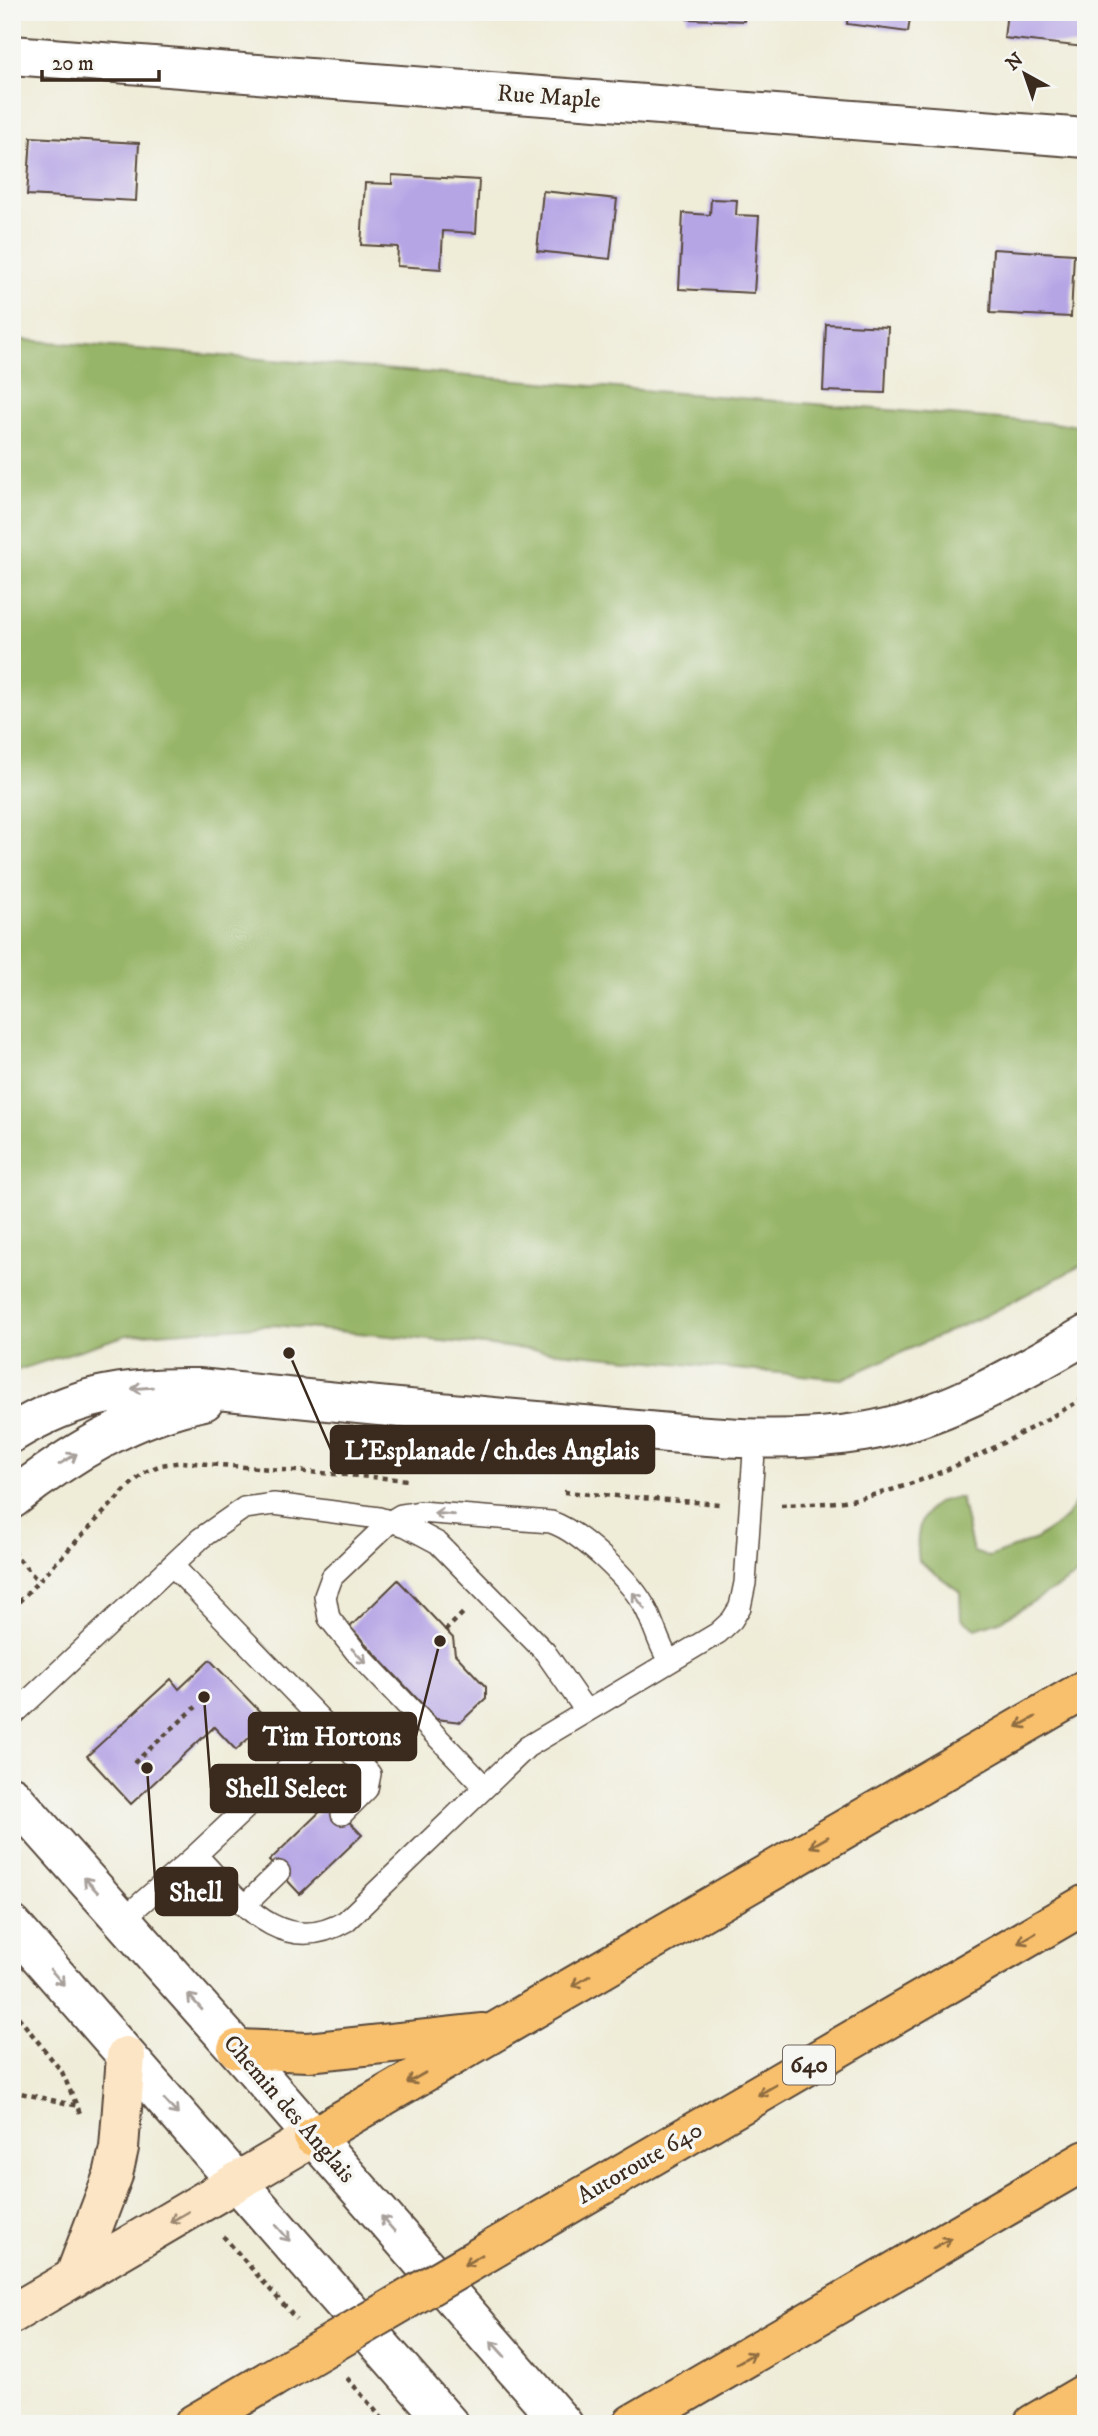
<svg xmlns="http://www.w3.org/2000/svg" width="1098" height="2436" font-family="'IM FELL DW Pica',serif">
	<rect width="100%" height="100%" fill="#f6f6f2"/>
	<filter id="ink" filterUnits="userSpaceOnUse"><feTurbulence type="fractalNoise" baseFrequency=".0143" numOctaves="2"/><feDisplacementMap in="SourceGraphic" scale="14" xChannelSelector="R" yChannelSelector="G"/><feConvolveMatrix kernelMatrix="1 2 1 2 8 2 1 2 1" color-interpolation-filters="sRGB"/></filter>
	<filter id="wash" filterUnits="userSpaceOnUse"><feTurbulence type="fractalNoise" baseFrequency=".00686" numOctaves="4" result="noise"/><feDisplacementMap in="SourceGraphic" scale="28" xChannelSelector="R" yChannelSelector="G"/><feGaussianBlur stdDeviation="1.57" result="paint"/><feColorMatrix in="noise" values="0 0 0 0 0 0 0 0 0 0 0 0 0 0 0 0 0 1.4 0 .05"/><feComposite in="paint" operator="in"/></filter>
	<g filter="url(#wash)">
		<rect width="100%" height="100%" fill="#efecd8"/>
		<path fill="#97b567" stroke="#697042" stroke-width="2" d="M12 339 1086 426V1263L995 1311 842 1379 273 1325 127 1335 12 1372Z
			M1086 1485V1570L1002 1620 976 1629 961 1619 960 1592 919 1561C914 1529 922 1497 961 1498L973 1552 989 1557 1034 1540 1065 1519Z"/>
		<g id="blocks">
			<path fill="#b6a5e5" d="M687 12H745L744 21 687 19Z
				M848 12H911L908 32 847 24Z
				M1007 12H1086L1084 47 1004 38Z
				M31 137 139 143 136 201 27 195Z
				M392 175 479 180 476 233 443 231 441 269 397 266 398 247 361 245 365 183 392 184Z
				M543 191 617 199 610 259 537 251Z
				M711 199 737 200 736 215 759 216 754 293 679 289 683 213 710 215Z
				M993 249 1074 254 1071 317 990 313Z
				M826 324 888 327 885 393 823 391Z
				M398 1580 453 1638 455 1654 486 1687V1698L461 1722 436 1719 350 1627Z
				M210 1660 268 1720 236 1750 214 1727 131 1804 87 1756 171 1679 179 1689Z
				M330 1802 362 1835 300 1894 269 1861Z"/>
		</g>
	</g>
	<g filter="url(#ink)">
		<use href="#blocks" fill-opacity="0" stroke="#56473a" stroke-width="2"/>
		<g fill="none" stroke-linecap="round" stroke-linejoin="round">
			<defs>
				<path id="service" d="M172 1565 330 1729 196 1855
					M12 1716 201 1538 244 1508 274 1504 379 1518 406 1526 438 1543 545 1652 586 1711
					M330 1729 370 1774 367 1789 342 1814
					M485 1787 356 1652 329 1618 325 1596 332 1577 391 1521 401 1515 420 1512 551 1522C581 1532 633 1582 647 1611 655 1628 659 1645 669 1661
					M245 1905 279 1872
					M122 1920 196 1855C238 1898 279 1960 346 1921L527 1747 718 1633 732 1620 740 1607 745 1583 755 1438"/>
				<path id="minor" d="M12 55 1086 138"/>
				<path id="tertiary" d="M12 1433C76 1394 125 1387 198 1388 326 1401 455 1414 583 1425 675 1433 771 1447 863 1432 943 1419 1016 1375 1086 1335
					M12 1499C69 1454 132 1416 204 1401
					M12 1796 237 2049 563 2424
					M12 1925 449 2424"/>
				<path id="secondary" d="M74 2278 113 2175 119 2148 126 2056
					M12 2314 313 2137"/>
				<path id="motorway" d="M237 2049 308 2052 483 2033
					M313 2137 1086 1689
					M532 2226 1086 1904
					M194 2424 271 2379
					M632 2424 1086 2160
					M1033 2424 1086 2393"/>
			</defs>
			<use href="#service" stroke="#56473a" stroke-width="24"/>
			<use href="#minor" stroke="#56473a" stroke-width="42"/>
			<use href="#tertiary" stroke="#56473a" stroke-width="42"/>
			<use href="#secondary" stroke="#56473a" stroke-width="42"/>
			<use href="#motorway" stroke="#56473a" stroke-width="42"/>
			<path stroke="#56473a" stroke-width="4.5" stroke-dasharray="5 5" stroke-linecap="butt" d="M564 1492 720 1504
				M781 1505C805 1504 832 1504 856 1499 938 1482 1014 1438 1086 1397
				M12 1551 38 1581
				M12 1609 128 1487 145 1472 161 1465 182 1462 409 1480
				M445 1631 465 1611
				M134 1763 196 1707
				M12 2009 62 2072 80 2113
				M12 2091 78 2106
				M223 2236 296 2319
				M347 2378 387 2424"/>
			<use href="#service" stroke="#fff" stroke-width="21"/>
			<use href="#minor" stroke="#fff" stroke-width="38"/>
			<use href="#tertiary" stroke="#fff" stroke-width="38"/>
			<use href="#secondary" stroke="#fce5c4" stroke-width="38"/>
			<use href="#motorway" stroke="#f8bf6c" stroke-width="38"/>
			<defs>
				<path id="motorway-bridge" d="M271 2379 532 2226"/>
			</defs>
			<use href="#motorway-bridge" stroke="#56473a" stroke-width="42" stroke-linecap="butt"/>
			<use href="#motorway-bridge" stroke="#f8bf6c" stroke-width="38"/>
		</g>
		<defs><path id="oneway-shaft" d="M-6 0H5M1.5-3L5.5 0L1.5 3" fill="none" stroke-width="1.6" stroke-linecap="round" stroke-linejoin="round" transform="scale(1.75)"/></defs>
		<g stroke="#a79f9a">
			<use href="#oneway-shaft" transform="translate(142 1388) rotate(176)"/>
			<use href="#oneway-shaft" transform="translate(68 1459) rotate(-31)"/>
			<use href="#oneway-shaft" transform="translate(444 1514) rotate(-175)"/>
			<use href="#oneway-shaft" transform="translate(639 1601) rotate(-127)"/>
			<use href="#oneway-shaft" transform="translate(359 1656) rotate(46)"/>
			<use href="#oneway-shaft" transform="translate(91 1885) rotate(-132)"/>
			<use href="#oneway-shaft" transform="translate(57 1977) rotate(49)"/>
			<use href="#oneway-shaft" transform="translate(195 2002) rotate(-132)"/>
			<use href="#oneway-shaft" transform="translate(171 2107) rotate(48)"/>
			<use href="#oneway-shaft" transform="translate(388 2224) rotate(-131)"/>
			<use href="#oneway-shaft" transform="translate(283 2233) rotate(49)"/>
			<use href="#oneway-shaft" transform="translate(498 2349) rotate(-132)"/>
		</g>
		<g stroke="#906d41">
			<use href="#oneway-shaft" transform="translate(1026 1722) rotate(151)"/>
			<use href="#oneway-shaft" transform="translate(819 1842) rotate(150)"/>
			<use href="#oneway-shaft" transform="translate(1027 1938) rotate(150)"/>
			<use href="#oneway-shaft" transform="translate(581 1981) rotate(149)"/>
			<use href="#oneway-shaft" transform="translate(416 2078) rotate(150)"/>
			<use href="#oneway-shaft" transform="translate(767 2090) rotate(150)"/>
			<use href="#oneway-shaft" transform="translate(942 2243) rotate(-30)"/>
			<use href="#oneway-shaft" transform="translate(473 2260) rotate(150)"/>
			<use href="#oneway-shaft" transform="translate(746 2358) rotate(-30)"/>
		</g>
		<use stroke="#9c8871" href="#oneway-shaft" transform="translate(179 2217) rotate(150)"/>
	</g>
	<g text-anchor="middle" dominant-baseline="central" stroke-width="7" stroke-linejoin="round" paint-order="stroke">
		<rect fill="#f6f6f2" stroke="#73675e" stroke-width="2" x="783" y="2045.5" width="52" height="39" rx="5"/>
		<g font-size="23" font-weight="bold" fill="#3b2a1e">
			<text x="809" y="2065">640</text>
		</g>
		<g font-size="24" fill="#3b2a1e" stroke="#f6f6f2">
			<text transform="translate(549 97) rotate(4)">Rue Maple</text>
			<text transform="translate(289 2109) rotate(49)">Chemin des Anglais</text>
			<text transform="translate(640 2163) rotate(-30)">Autoroute 640</text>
		</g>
	</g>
	<path fill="none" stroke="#3b2a1e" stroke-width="2.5" d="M289 1353L331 1450M440 1641L416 1736M204 1697L211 1788M147 1768L156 1892"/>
	<g fill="#3b2a1e" stroke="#f6f6f2" stroke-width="2.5">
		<circle cx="289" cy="1353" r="7"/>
		<circle cx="440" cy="1641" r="7"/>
		<circle cx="204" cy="1697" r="7"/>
		<circle cx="147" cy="1768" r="7"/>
	</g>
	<g fill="#3b2a1e" stroke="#3b2a1e" stroke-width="2.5">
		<rect x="331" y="1426" width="323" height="47" rx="7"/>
		<rect x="249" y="1713" width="167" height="47" rx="7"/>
		<rect x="211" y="1765" width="149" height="47" rx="7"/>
		<rect x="156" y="1868" width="81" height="47" rx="7"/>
	</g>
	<g font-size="26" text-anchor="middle" font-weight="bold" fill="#fff">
		<text x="492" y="1459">L'Esplanade / ch.des Anglais</text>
		<text x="332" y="1745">Tim Hortons</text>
		<text x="286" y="1797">Shell Select</text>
		<text x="196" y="1901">Shell</text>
	</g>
	<rect width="1098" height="2436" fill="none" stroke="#f6f6f2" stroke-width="42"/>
	<g transform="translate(1025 74) rotate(320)" stroke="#f6f6f2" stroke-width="5" paint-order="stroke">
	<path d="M0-5L12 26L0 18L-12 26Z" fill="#3b2a1e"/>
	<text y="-10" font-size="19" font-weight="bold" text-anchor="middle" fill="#3b2a1e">N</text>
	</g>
	<path d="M42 70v10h117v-10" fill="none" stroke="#3b2a1e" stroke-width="3.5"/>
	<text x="52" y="70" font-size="21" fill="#3b2a1e" stroke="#f6f6f2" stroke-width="5" paint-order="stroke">20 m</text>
</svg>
